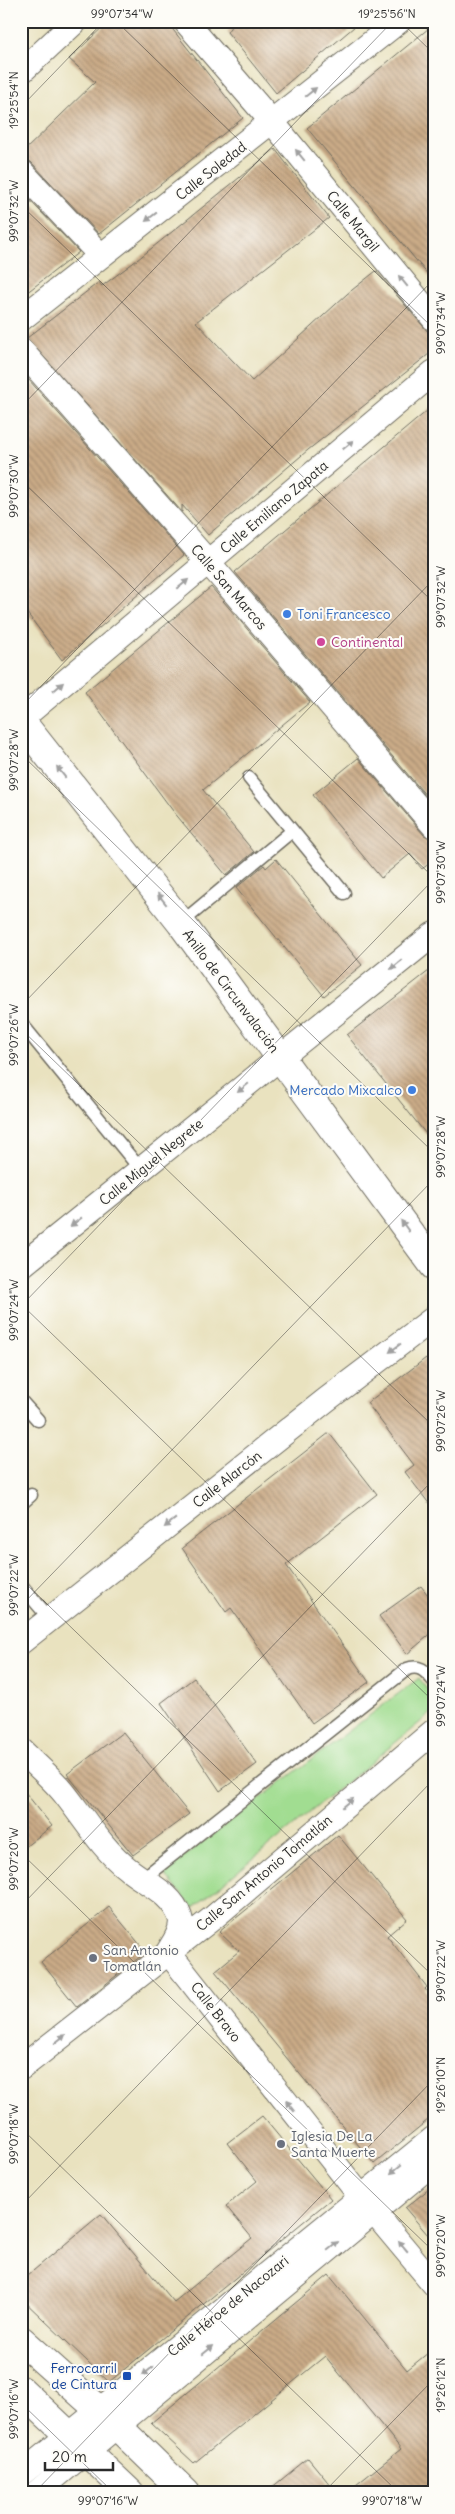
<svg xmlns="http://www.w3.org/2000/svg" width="455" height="2514" font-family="Delius,sans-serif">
	<defs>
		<pattern id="building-back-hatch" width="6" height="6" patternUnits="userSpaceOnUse" patternTransform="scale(1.25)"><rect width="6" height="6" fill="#caab87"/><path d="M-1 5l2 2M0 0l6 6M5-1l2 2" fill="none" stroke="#a48b6f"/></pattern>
	</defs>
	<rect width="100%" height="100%" fill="#fdfcf7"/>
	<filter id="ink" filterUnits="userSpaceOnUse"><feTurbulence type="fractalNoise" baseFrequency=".02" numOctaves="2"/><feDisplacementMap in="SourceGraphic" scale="10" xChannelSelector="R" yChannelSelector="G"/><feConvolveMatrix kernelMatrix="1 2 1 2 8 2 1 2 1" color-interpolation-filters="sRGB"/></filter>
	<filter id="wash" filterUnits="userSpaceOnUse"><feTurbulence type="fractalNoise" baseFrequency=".0096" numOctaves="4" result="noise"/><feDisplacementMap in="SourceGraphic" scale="20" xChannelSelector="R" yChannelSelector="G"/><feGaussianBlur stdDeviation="1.12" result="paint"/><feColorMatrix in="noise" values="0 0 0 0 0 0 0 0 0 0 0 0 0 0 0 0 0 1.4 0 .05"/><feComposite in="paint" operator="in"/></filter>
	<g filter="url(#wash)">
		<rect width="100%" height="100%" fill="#e9e2bf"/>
		<path fill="#a1dd91" stroke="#66845e" d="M419 1678 434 1698V1711L193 1908 163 1872Z"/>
		<g id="blocks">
			<path fill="url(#building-back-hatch)" d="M109 21H166L243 118 99 234 31 162 21 158V154L95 82 69 59Z
				M235 21H361L276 93 227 32Z
				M434 24V282L307 128Z
				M275 149 329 218 196 322 252 381 347 294 376 271 434 339V350L308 450 208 535 182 505V512L27 338 99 282 102 286 137 260Z
				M21 191 79 252 21 297Z
				M21 371 184 555 62 660 21 605Z
				M434 405V805L235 572Z
				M211 587 310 702 203 790 254 852 226 875 173 811 85 692Z
				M358 758 424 835 434 839V860L422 869 410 854 381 878 313 795Z
				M276 859 362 965 324 996 236 888 264 865 266 868Z
				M434 967V1144L347 1035Z
				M426 1358 434 1368V1510L405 1472 414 1465 367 1403Z
				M329 1433 377 1494 286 1565 369 1682 312 1723 231 1608 226 1612 182 1548Z
				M421 1586 434 1603V1631L407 1654 379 1616Z
				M194 1678 257 1764 220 1791 161 1703Z
				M123 1732 189 1814 133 1855 67 1774Z
				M21 1787 52 1826 21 1850Z
				M338 1835 407 1919 387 1936 427 1987 425 1989 434 2000V2115L374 2164 215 1971 239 1951 219 1932Z
				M109 1907 146 1952 77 2007 41 1962Z
				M262 2116 331 2199 109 2382 21 2298V2281L101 2214 174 2302 252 2238 226 2206 257 2181 227 2143Z
				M434 2185V2242L405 2208Z
				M329 2275 407 2370 434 2348V2493H346L401 2449 325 2356 194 2463 151 2423Z
				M308 2458 337 2493H265Z"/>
		</g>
	</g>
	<g filter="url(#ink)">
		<use href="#blocks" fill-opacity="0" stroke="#6e6b5f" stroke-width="1"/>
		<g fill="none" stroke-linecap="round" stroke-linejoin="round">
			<defs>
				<path id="lane" d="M249 778 344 893
					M181 923 292 831
					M21 1023 141 1170
					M21 1401 38 1420
					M21 1504 31 1495
					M21 1585 50 1619
					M141 1880 407 1669C420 1664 426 1672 434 1681"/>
				<path id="street" d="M185 21 273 123 434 319
					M21 72 76 21
					M21 171 101 256
					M21 319 399 21
					M21 350 209 563 434 826
					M21 719 434 372
					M21 1266 434 934
					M21 1642 326 1400 434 1318
					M21 1750C35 1764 52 1778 64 1793 84 1818 103 1850 128 1869 146 1884 171 1892 180 1917 184 1929 174 1942 168 1952L362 2198 434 2284
					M21 2068 214 1917 434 1731
					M21 2474 434 2138
					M36 2493 434 2162"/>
				<path id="secondary" d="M21 2340 116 2425 186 2493
					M21 2390 130 2493"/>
				<path id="primary" d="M21 721 181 923 434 1266"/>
			</defs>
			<use href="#lane" stroke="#6e6b5f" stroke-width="15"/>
			<use href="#street" stroke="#6e6b5f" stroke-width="26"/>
			<use href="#secondary" stroke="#6e6b5f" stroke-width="30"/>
			<use href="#primary" stroke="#6e6b5f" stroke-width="30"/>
			<use href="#lane" stroke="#fff" stroke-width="12"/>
			<use href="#street" stroke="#fff" stroke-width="24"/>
			<use href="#secondary" stroke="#fff" stroke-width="28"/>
			<use href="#primary" stroke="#fff" stroke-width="28"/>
		</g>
		<defs><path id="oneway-solid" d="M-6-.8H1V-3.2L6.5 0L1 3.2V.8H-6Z" transform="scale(1.25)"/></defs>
		<g fill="#a0a0a0">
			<use href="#oneway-solid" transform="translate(311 92) rotate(-39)"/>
			<use href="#oneway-solid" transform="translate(300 155) rotate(-129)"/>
			<use href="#oneway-solid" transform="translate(151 217) rotate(142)"/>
			<use href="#oneway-solid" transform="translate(403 281) rotate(-129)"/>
			<use href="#oneway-solid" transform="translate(348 445) rotate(-40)"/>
			<use href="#oneway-solid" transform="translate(183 584) rotate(-40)"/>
			<use href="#oneway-solid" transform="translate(58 687) rotate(-41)"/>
			<use href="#oneway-solid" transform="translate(61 772) rotate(-128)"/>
			<use href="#oneway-solid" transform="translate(162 899) rotate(-128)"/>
			<use href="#oneway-solid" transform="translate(396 965) rotate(141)"/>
			<use href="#oneway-solid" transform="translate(243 1088) rotate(141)"/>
			<use href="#oneway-solid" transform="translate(76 1222) rotate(142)"/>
			<use href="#oneway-solid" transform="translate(405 1226) rotate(-126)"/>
			<use href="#oneway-solid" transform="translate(395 1348) rotate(143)"/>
			<use href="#oneway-solid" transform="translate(170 1523) rotate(142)"/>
			<use href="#oneway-solid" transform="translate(348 1803) rotate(-40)"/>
			<use href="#oneway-solid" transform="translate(60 2039) rotate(-39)"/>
			<use href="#oneway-solid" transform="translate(290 2106) rotate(-128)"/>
			<use href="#oneway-solid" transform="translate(396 2169) rotate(140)"/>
			<use href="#oneway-solid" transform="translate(333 2246) rotate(-39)"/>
			<use href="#oneway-solid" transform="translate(403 2246) rotate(-130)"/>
			<use href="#oneway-solid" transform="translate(208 2350) rotate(-39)"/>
			<use href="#oneway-solid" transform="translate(148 2371) rotate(141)"/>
		</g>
	</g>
	<path fill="none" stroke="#2b2b2b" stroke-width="1" stroke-opacity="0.45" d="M116 21 434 329M400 21 434 54M21 107 104 21M21 205 434 603M21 407 393 21M21 480 434 878M21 707 434 279M21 754 434 1153M21 1006 434 579M21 1029 434 1427M21 1304 434 1702M21 1306 434 879M21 1579 434 1977M21 1606 434 1179M21 1853 434 2252M21 1906 434 1479M21 2128 399 2493M21 2206 434 1779M21 2403 114 2493M34 2493 434 2079M323 2493 434 2379"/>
	<g fill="#3f7fe0" stroke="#fdfcf7" stroke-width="2">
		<circle cx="287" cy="614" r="5"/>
		<circle cx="412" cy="1090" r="5"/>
	</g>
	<circle fill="#d1479c" stroke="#fdfcf7" stroke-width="2" cx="321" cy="642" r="5"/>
	<g fill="#6b7280" stroke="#fdfcf7" stroke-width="2">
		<circle cx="93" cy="1958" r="5"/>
		<circle cx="281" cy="2144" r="5"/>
	</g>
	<rect fill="#1a4fb4" stroke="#fdfcf7" stroke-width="2" x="122" y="2371" width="10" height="10" rx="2.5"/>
	<g text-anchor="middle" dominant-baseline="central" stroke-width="4" stroke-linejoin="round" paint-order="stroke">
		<g font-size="14" fill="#2b2b2b" stroke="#fdfcf7">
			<text transform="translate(211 171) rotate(-38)">Calle Soledad</text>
			<text transform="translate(353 221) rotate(51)">Calle Margil</text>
			<text transform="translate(274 507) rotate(-40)">Calle Emiliano Zapata</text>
			<text transform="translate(229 587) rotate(49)">Calle San Marcos</text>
			<text transform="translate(231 991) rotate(53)">Anillo de Circunvalación</text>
			<text transform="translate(151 1162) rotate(-39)">Calle Miguel Negrete</text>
			<text transform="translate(227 1479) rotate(-38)">Calle Alarcón</text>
			<text transform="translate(264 1873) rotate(-40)">Calle San Antonio Tomatlán</text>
			<text transform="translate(216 2012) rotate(52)">Calle Bravo</text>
			<text transform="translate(228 2306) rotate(-39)">Calle Héroe de Nacozari</text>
		</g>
		<g font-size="14" fill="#366cbe" stroke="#fdfcf7" text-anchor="start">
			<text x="297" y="614">Toni Francesco</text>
			<text x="402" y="1090" text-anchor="end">Mercado Mixcalco</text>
		</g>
		<g font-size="14" fill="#b23c85" stroke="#fdfcf7" text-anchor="start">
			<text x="331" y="642">Continental</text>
		</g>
		<g font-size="14" fill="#5b616d" stroke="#fdfcf7" text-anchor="start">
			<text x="103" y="1950">San Antonio<tspan x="103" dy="16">Tomatlán</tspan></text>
			<text x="291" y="2136">Iglesia De La<tspan x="291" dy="16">Santa Muerte</tspan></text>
		</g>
		<g font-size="14" fill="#164399" stroke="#fdfcf7" text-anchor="end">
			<text x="117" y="2368">Ferrocarril<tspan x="117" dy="16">de Cintura</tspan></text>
		</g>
	</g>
	<rect width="455" height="2514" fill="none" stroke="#fdfcf7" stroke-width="55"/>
	<path d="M45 2462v8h68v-8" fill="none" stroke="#2b2b2b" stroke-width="2.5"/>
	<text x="52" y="2462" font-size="15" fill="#2b2b2b" stroke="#fdfcf7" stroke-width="4" paint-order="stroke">20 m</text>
	<rect x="28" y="28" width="400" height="2458" fill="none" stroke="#2b2b2b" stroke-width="2"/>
	<g font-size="12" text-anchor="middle" fill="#2b2b2b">
		<text x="122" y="18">99°07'34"W</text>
		<text x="387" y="18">19°25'56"N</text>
		<text transform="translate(14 100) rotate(-90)" y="4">19°25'54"N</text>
		<text transform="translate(14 211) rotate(-90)" y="4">99°07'32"W</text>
		<text transform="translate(441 323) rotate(-90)" y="4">99°07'34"W</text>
		<text transform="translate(14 486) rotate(-90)" y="4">99°07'30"W</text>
		<text transform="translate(441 597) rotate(-90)" y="4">99°07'32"W</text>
		<text transform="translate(14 760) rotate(-90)" y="4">99°07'28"W</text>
		<text transform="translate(441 872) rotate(-90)" y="4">99°07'30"W</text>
		<text transform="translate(14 1035) rotate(-90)" y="4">99°07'26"W</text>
		<text transform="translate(441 1147) rotate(-90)" y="4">99°07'28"W</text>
		<text transform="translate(14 1310) rotate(-90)" y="4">99°07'24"W</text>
		<text transform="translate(441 1421) rotate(-90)" y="4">99°07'26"W</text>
		<text transform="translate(14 1585) rotate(-90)" y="4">99°07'22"W</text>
		<text transform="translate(441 1696) rotate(-90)" y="4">99°07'24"W</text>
		<text transform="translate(14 1859) rotate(-90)" y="4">99°07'20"W</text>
		<text transform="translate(441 1971) rotate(-90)" y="4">99°07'22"W</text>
		<text transform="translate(441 2085) rotate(-90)" y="4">19°26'10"N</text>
		<text transform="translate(14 2134) rotate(-90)" y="4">99°07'18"W</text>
		<text transform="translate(441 2246) rotate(-90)" y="4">99°07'20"W</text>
		<text transform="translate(441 2385) rotate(-90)" y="4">19°26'12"N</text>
		<text transform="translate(14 2409) rotate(-90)" y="4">99°07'16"W</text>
		<text x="108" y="2505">99°07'16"W</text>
		<text x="392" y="2505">99°07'18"W</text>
	</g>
</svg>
